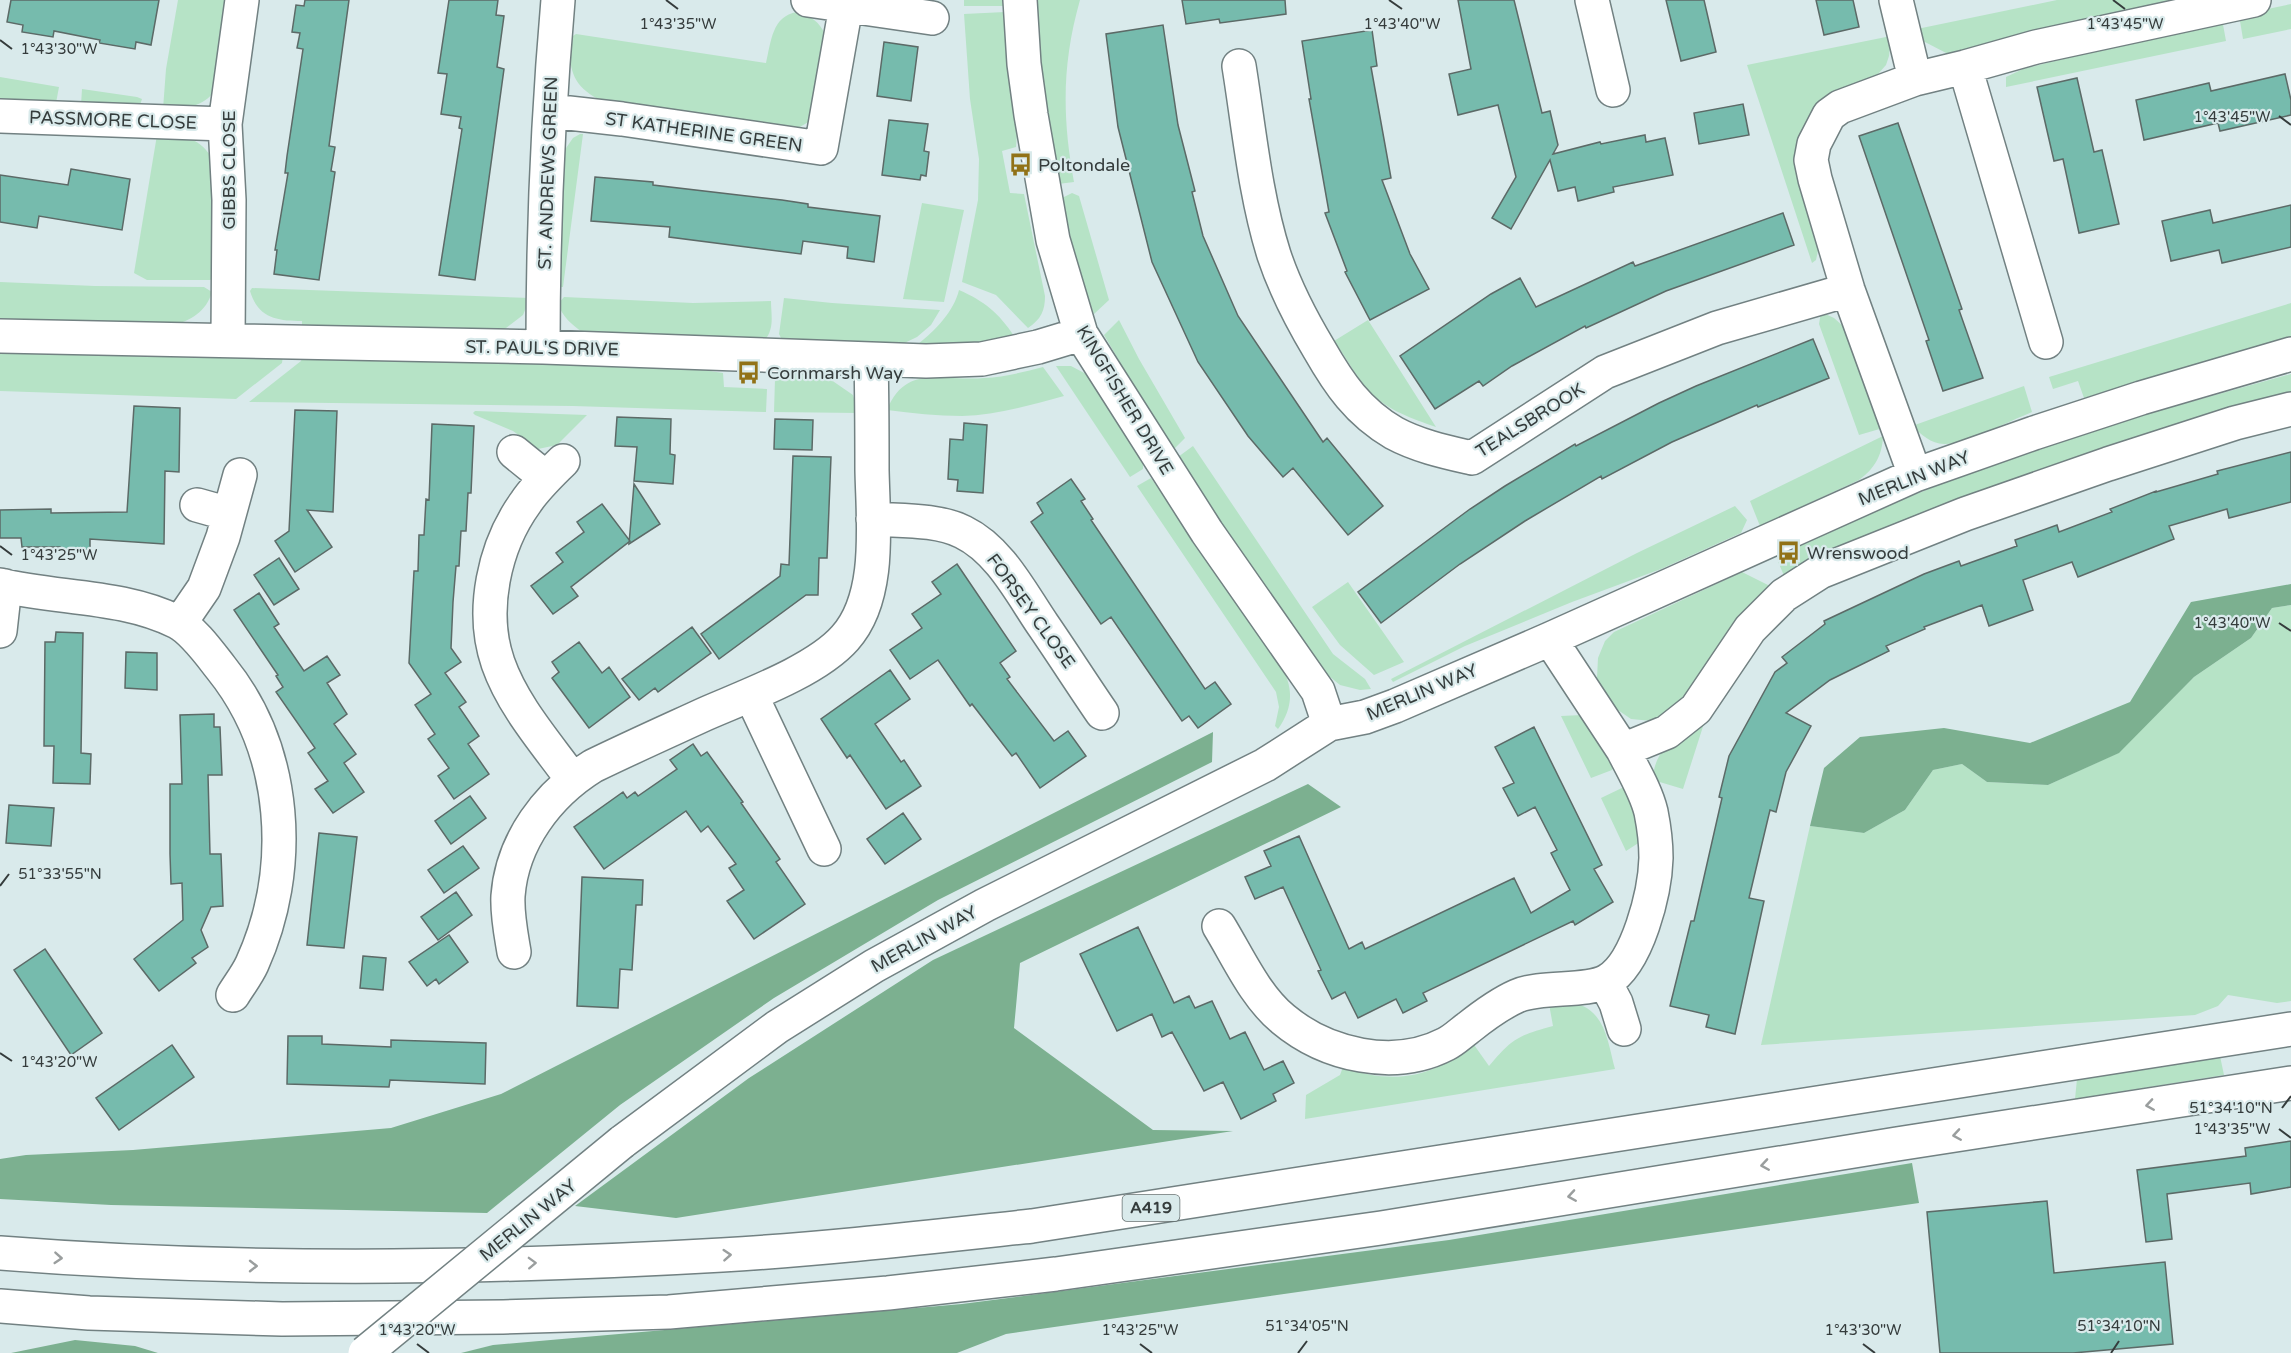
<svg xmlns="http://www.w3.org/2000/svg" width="2291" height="1353" font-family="'Varela Round',sans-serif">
	<rect width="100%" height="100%" fill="#d9eaeb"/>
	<path fill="#b6e3c6" d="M178 0H231L213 93C200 109 182 108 163 109L166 69Z
		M964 0H1006V6H964Z
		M1036 0H1080C1062 63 1062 117 1074 182L1058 184 1038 62Z
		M2057 0H2186L1950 55 1923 41 1917 29Z
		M2291 4V29L2243 39 2239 15Z
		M797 12C811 16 819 21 826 36L812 120 798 128 596 104 598 99C570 84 569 66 570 38L576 34 766 63C771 42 772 16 797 12Z
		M1005 12 1018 118 1016 147 1002 151 1010 193 1024 194 1045 296C1045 311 1041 319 1028 328L996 295 962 282 978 200 979 159 970 99 964 14Z
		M2222 19 2226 41 2006 87V77L2023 69Z
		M1891 36 1889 56 1886 65 1871 82 1815 108 1801 131 1796 156 1819 246 1816 260 1812 263 1747 65Z
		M0 77 59 87 56 103 0 106Z
		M82 89 137 97 142 99 139 108 81 105Z
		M580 134H583L563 287H557L564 151 573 138Z
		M157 135C183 136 201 136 214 162L215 277 210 280H147L134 273Z
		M1072 193 1079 196 1109 300 1094 314 1074 262 1060 199Z
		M922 203 964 210 944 302 903 299Z
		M0 282 95 286 204 287 212 292C206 312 191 320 172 326L0 322Z
		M252 288 530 298 523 315 502 331 302 329V321C277 321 258 318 250 291Z
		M959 290C984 301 999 313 1014 336 984 347 950 350 918 344 935 331 954 311 959 290Z
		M564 297 693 303 771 301C771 315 775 329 764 341L582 332C571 324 563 317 558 304Z
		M784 298 832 303 940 310 931 325 917 337 896 347 783 342 779 334Z
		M2291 303V337L2084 398 2078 381 2053 389 2049 377Z
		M1821 312 1834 318 1844 327 1883 428 1859 435 1819 324Z
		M1119 320 1139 359 1185 438 1172 451 1104 335Z
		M1368 320 1436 427C1413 419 1387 410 1370 392 1356 377 1346 357 1334 341Z
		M0 349 283 355 282 363 236 399 0 391Z
		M302 357 690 368 723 373 724 387 767 389 766 412 573 406 249 402 301 361Z
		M1056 366H1071L1088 375 1143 463V469L1130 477Z
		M1043 367 1064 396C1031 405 996 415 962 416 937 416 912 413 887 410 906 362 945 382 984 378 1004 377 1024 372 1043 367Z
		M2291 374V397L1785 578 1777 559 1828 530 2015 454 2147 414Z
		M782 375H824L853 395 858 413 774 412 775 379 782 380Z
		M2024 386 2032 412C2012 420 1963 445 1944 444 1931 444 1921 434 1912 426Z
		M475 411 587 415 557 445 538 449 513 431 475 415 473 413Z
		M1883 436C1882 456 1875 468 1859 480L1760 526 1750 501Z
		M1193 446 1333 654 1365 679 1371 689 1360 690 1340 685 1319 668 1269 597 1178 457Z
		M1151 478 1281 666C1294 688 1293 708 1278 729L1275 726 1279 707 1276 692 1137 486Z
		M1735 506 1747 520 1741 533 1661 569 1572 602 1465 646 1393 682 1391 679 1637 553Z
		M1742 572 1772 587 1679 702 1652 721 1631 719 1615 708 1601 691 1597 678 1598 658 1605 641 1614 632Z
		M1348 582 1404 662 1374 675 1340 645 1312 607Z
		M2291 605V1001L2277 1003 2228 995 2218 1006 2195 1015 1761 1045 1810 826 1864 833 1905 810 1933 770 1962 764 1987 782 2048 785 2118 753 2194 677 2251 638 2272 608Z
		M1707 714 1683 789 1653 780C1653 747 1683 732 1707 714Z
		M1582 715 1615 764 1612 770 1591 778 1561 716Z
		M1626 786 1635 813 1640 842 1626 851 1601 798Z
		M1549 1004C1557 1004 1568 1002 1577 1004 1606 1012 1608 1044 1615 1069L1305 1119 1306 1095 1340 1075 1343 1067C1391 1085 1436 1079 1472 1042L1489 1066C1513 1038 1517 1036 1553 1026Z
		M2220 1056 2224 1075 2075 1099 2077 1079Z"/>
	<path fill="#7cb090" d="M2291 584V605L2272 608 2251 638 2194 677 2119 753 2048 785 1987 782 1962 764 1933 770 1905 810 1864 833 1810 826 1824 768 1860 737 1944 728 2030 743 2130 702 2191 602Z
		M1213 732 1212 762 938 900 774 998 620 1105 487 1213 111 1205 0 1199V1159L26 1155 133 1150 391 1128 501 1094Z
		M1308 784 1341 807 1020 963 1014 1028 1153 1130 1233 1131 676 1218 575 1206 749 1078 933 960Z
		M1912 1163 1919 1203 1006 1334 957 1353H461L493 1345 962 1304 1449 1240Z
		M75 1340 135 1346 158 1353H11Z"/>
	<path fill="#76bbad" stroke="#5c6a67" stroke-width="1.5" d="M11 0H159L151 45 136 42 135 49 99 43 100 40 54 31 53 37 22 32 23 25 7 22Z
		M305 0H349L329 146 335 147 331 171 335 172 319 280 274 274 277 250H275L288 173H285L287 156 303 49 297 48 300 33 292 32 296 5 304 6Z
		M449 0H498L496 15 504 16 497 67 504 69 475 280 439 275 462 129 459 128 461 117 441 114 447 74 438 73Z
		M1182 0H1285L1286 14 1220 23 1219 19 1186 24Z
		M1458 0H1514L1542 113 1550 111 1558 145 1553 154 1600 142 1601 144 1645 135 1646 142 1665 138 1673 175 1613 187 1614 192 1578 201 1575 187 1558 191 1550 160 1511 229 1492 218 1516 177 1498 105 1458 115 1449 74 1471 69Z
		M1666 0H1704L1716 52 1681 61Z
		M1816 0H1853L1859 27 1824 35Z
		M1163 25 1178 125 1195 191 1192 192 1203 236 1238 316 1323 442 1327 438 1383 506 1348 535 1293 468 1283 477 1248 436 1198 362 1152 262 1118 127 1106 34Z
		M1372 30 1377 66 1371 67 1391 178 1382 180 1410 254 1429 289 1370 320 1345 272 1347 271 1325 213 1329 212 1309 99H1311L1302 41Z
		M884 42 918 47 911 101 877 96Z
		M2285 74 2291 100V115L2220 131 2218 123 2144 140 2136 100 2209 83 2211 91Z
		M2077 78 2094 152 2102 150 2119 224 2079 233 2063 159 2054 161 2037 87Z
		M1743 104 1749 135 1699 144 1694 113Z
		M889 120 928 124 924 151 929 152 926 176 921 175 920 180 882 175Z
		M1898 123 1953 283 1962 309 1959 310 1983 378 1943 391 1926 341 1929 340 1859 136Z
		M71 169 130 179 122 230 39 216 37 228 0 222V175L68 185Z
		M595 177 653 182V185L782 200 808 204V207L880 216 874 262 847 258 848 247 803 241 801 254 669 237 670 227 591 221Z
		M2291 205V247L2222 263 2219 250 2171 261 2162 221 2210 210 2213 223Z
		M1783 213 1794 245 1666 291 1586 328 1585 326 1512 366 1483 386 1479 381 1435 409 1400 356 1491 294 1520 278 1536 307 1633 262 1635 266Z
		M1813 339 1829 378 1758 407 1757 405 1672 442 1602 479 1601 476 1525 521 1460 564 1381 623 1358 592 1470 509 1505 486 1575 444 1576 446 1659 403 1696 386Z
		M134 406 180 408 179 472 165 471 164 544 90 539V550L60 551V547H22L21 538H0V510L51 509V513L127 512Z
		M295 410 337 411 333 512 307 510 332 547 295 572 275 541 289 531Z
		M617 417 671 419 670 454 675 455 673 484 634 481 637 447 615 446Z
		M775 419 813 420 812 450 774 449Z
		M964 423 987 425 983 493 957 491 958 480 948 479 950 439 963 440Z
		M432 424 474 426 471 493H468L466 531H461L459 566H456L453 602 451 648 461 662 445 673 466 702 459 707 479 736 468 744 489 774 454 799 438 776 449 768 428 739 435 734 415 705 431 694 409 663 414 571H418L419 535H424L426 499 429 500Z
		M2291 452V502L2229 518 2227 509 2169 526 2174 539 2078 577 2072 562 2023 580 2033 610 1989 626 1982 605 1924 627 1925 629 1886 646 1889 651 1830 680 1786 713 1811 726 1786 772 1776 812 1770 810 1749 898 1764 901 1735 1034 1706 1027 1709 1015 1670 1006 1691 921H1694L1722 798 1719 797 1729 756 1775 672 1787 663 1782 657 1825 624 1824 621 1924 574 1959 561 1961 566 2017 546 2015 540 2057 525 2059 532 2112 512 2110 509 2156 491V492L2218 474 2217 471Z
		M793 456 831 457 827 558H819L818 595H806L719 659 701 634 780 576 781 564 789 565Z
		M1071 479 1085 499 1081 501 1093 519 1091 520 1205 689 1215 682 1231 704 1198 728 1189 716 1182 721 1111 617 1101 624 1031 522 1043 513 1037 503Z
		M634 484 660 524 629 544Z
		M602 504 630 541 571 587 578 596 553 614 531 586 563 562 556 553 584 532 577 522Z
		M279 558 299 589 274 605 254 575Z
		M957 564 1016 651 1000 663 1010 677 1007 679 1054 741 1068 731 1086 756 1040 788 1016 753 1012 756 972 704 970 706 938 660 910 679 890 650 922 628 912 614 941 594 932 582Z
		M259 593 279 624 274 627 304 671 327 656 340 675 327 683 347 714 334 724 356 754 344 763 364 792 333 813 315 789 328 781 308 753 315 748 276 692 283 687 276 676 278 675 234 610Z
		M692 627 711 653 658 692 655 688 639 700 622 679Z
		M56 632 83 633 81 753 91 754 90 784 53 783 54 746H44L45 642H55Z
		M579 642 602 673 609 667 630 697 589 728 552 678 559 672 552 662Z
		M126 652 157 653V690L125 688Z
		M890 670 910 699 875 724 901 762 904 760 921 786 886 809 850 755 847 758 821 719Z
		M214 714V727H220L222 775H208L210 854H221L223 906 211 907 201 930 208 947 192 958 196 963 159 991 134 959 183 920 182 883 171 884 170 854V784H182L180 715Z
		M1534 727 1602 865 1594 869 1613 902 1575 925 1573 921 1423 993 1427 1001 1403 1013 1396 999 1358 1018 1345 992 1332 999 1318 971 1321 970 1283 887 1255 899 1245 877 1271 866 1264 851 1299 836 1349 949 1362 942 1365 949 1514 878 1531 913 1570 890 1551 853 1557 850 1535 807 1518 816 1503 788 1514 783 1495 747Z
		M693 744 701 756 707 752 743 802 741 803 780 859 776 862 805 904 754 939 727 901 744 890 729 868 736 864 708 826 701 832 686 811 604 869 574 827 623 792 627 798 635 792 638 796 677 769 670 760Z
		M470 796 486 818 451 844 435 821Z
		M9 805 54 808 51 846 6 843Z
		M903 813 921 839 885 864 867 839Z
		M319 833 357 837 344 948 307 945Z
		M463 846 479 868 444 893 428 870Z
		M582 877 643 880 642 905H636L632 970 620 969 618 1008 577 1006Z
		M456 892 472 915 438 940 421 917Z
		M1138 927 1174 1003 1189 996 1195 1008 1212 1001 1230 1039 1245 1032 1264 1070 1283 1061 1294 1083 1273 1094 1276 1101 1241 1119 1223 1082 1204 1091 1172 1032 1162 1037 1152 1014 1117 1031 1080 954Z
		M449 935 468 962 439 984 436 979 427 986 409 962Z
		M45 949 102 1033 71 1055 14 970Z
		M363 956 386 958 383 990 360 988Z
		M288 1036H322V1044L391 1047V1040L486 1043 485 1084 390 1080 389 1087 287 1084Z
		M172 1045 194 1077 119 1130 96 1098Z
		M2291 1141V1187L2251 1194 2250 1183 2167 1194 2172 1239 2146 1242 2137 1170 2246 1156 2245 1148Z
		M2047 1201 2054 1273 2165 1262 2173 1344 2073 1353H1940L1927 1212Z"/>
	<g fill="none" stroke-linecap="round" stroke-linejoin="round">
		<defs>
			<path id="minor" d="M808 0 932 18
				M1020 0 1024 64 1031 115 1053 240 1081 334 1207 532 1318 691 1329 724
				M1592 0 1613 90
				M1896 0 1915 79
				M1239 66C1249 128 1255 195 1274 255 1285 288 1301 319 1319 349 1339 384 1358 412 1394 433 1418 446 1446 452 1472 458L1605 372 1717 328 1848 290
				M1965 67 2046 342
				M551 111 622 119 821 148 846 6
				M0 116 225 124
				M0 336 543 347 926 361 982 359 1038 347 1081 334
				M228 340 229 200 225 124 242 0
				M543 347C543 231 548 115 558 0
				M514 452 546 478
				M563 461C550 474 536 487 526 502 494 546 480 611 498 663 513 706 546 743 572 779
				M1915 475 1848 290 1815 179 1811 160 1814 144 1829 115 1840 107 1915 79 1965 67 2036 47 2254 0
				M197 505 229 514
				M873 519C901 521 937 519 963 532 1000 550 1021 593 1043 625 1063 654 1082 684 1102 713
				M0 585C58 599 123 595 177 622 193 630 210 654 221 668 288 751 295 869 252 964 247 975 239 985 233 995
				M180 623 204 588 223 537 240 475
				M0 631 5 586
				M1550 639 1623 750
				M751 695 824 849
				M1219 926C1238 957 1255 996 1283 1019 1326 1055 1394 1071 1446 1044 1454 1040 1461 1033 1468 1028 1483 1016 1499 1004 1517 996 1542 985 1586 993 1607 981 1638 963 1655 892 1656 858 1656 843 1654 827 1651 812 1646 791 1633 770 1623 750L1667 732 1696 709 1750 629 1784 595 1820 572 1965 514 2108 464 2235 423 2291 409
				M514 952C511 934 507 915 508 896 512 841 548 794 593 766 630 748 668 731 705 714 746 696 816 671 845 638 882 597 873 522 872 470 872 434 872 398 871 361
				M1605 982 1616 1003 1624 1029
				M622 1142 777 1027 874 966 985 905 1265 765 1329 724 1365 717 1395 706 1550 639 1915 475 2034 433 2141 398 2291 354"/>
			<path id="highway" d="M0 1253C240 1272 481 1269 722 1255 825 1249 929 1237 1032 1226L2291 1029
				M0 1306 89 1313 282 1319 503 1317 669 1312 888 1293 1056 1274 1381 1228 1897 1144 2291 1083"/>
		</defs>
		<use href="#minor" stroke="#728182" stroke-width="36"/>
		<use href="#highway" stroke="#728182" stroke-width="36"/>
		<use href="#minor" stroke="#fff" stroke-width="33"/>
		<use href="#highway" stroke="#fff" stroke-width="33"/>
		<defs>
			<path id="minor-bridge" d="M365 1353 622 1142"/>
		</defs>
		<use href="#minor-bridge" stroke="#728182" stroke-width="36" stroke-linecap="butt"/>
		<use href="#minor-bridge" stroke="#fff" stroke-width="33"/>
	</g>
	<defs><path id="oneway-chevron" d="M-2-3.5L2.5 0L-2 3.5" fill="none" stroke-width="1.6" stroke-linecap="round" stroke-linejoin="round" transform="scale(1.5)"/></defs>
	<g stroke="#9a9e9e">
		<use href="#oneway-chevron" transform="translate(2150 1105) rotate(171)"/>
		<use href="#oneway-chevron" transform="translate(1957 1135) rotate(171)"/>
		<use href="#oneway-chevron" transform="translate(1765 1165) rotate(171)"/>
		<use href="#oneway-chevron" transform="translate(1572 1196) rotate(171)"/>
		<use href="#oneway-chevron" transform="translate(727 1255) rotate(-4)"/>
		<use href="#oneway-chevron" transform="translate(58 1258) rotate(4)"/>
		<use href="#oneway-chevron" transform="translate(532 1263) rotate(-2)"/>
		<use href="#oneway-chevron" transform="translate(253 1266)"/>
	</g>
	<path fill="none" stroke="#353c3c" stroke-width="2" d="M666 0 678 9M1389 0 1402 9M2113 0 2125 9M0 40 12 49M2279 116 2291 125M0 546 12 555M2279 623 2291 631M0 886 9 874M0 1053 12 1061M2282 1108 2291 1096M2279 1129 2291 1138M417 1344 429 1353M1140 1344 1152 1353M1863 1344 1875 1353M1298 1353 1307 1341M2111 1353 2119 1341"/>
	<defs>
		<symbol id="bus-bare" viewBox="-9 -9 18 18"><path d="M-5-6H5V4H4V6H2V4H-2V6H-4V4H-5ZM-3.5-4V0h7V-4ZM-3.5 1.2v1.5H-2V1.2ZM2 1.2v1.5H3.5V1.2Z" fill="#917217" stroke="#d9eaeb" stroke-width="2.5" paint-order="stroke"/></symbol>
	</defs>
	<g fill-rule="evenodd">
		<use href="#bus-bare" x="1004" y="148" width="33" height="33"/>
		<use href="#bus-bare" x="732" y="356" width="33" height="33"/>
		<use href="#bus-bare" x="1772" y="536" width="33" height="33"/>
	</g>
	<g text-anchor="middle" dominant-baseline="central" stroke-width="4.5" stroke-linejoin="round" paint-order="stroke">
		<rect fill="#d9eaeb" stroke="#667070" stroke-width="1.5" x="1122.5" y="1195" width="57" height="26" rx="4.5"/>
		<g font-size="16" font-weight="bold" fill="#353c3c">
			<text x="1151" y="1208">A419</text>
		</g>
		<g font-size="18" fill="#353c3c" stroke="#d9eaeb">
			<text transform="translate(113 120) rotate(2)">PASSMORE CLOSE</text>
			<text transform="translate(704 132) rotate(8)">ST KATHERINE GREEN</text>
			<text transform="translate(229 170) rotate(-90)">GIBBS CLOSE</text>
			<text transform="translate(548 173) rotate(-88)">ST. ANDREWS GREEN</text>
			<text transform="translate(542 348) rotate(1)">ST. PAUL'S DRIVE</text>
			<text transform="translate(1125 400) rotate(59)">KINGFISHER DRIVE</text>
			<text transform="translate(1530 420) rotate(-32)">TEALSBROOK</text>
			<text transform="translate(1914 478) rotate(-22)">MERLIN WAY</text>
			<text transform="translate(1031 611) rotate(54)">FORSEY CLOSE</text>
			<text transform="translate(1422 692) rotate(-23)">MERLIN WAY</text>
			<text transform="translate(924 939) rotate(-29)">MERLIN WAY</text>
			<text transform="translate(528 1220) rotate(-39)">MERLIN WAY</text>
		</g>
		<g font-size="18" fill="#353c3c" stroke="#d9eaeb" text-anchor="start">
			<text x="1038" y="165">Poltondale</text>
			<text x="767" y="373">Cornmarsh Way</text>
			<text x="1807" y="553">Wrenswood</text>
		</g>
	</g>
	<g font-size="15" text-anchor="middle" fill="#353c3c" stroke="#d9eaeb" stroke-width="4.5" stroke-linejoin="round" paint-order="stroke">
		<text x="678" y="29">1°43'35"W</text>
		<text x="1402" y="29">1°43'40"W</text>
		<text x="2125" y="29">1°43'45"W</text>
		<text x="59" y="54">1°43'30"W</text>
		<text x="2232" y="122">1°43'45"W</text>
		<text x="59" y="560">1°43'25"W</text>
		<text x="2232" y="628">1°43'40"W</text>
		<text x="60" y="879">51°33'55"N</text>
		<text x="59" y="1067">1°43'20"W</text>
		<text x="2231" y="1113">51°34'10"N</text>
		<text x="2232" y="1134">1°43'35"W</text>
		<text x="1307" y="1331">51°34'05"N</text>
		<text x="2119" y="1331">51°34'10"N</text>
		<text x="417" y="1335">1°43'20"W</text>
		<text x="1140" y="1335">1°43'25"W</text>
		<text x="1863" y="1335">1°43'30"W</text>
	</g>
</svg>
